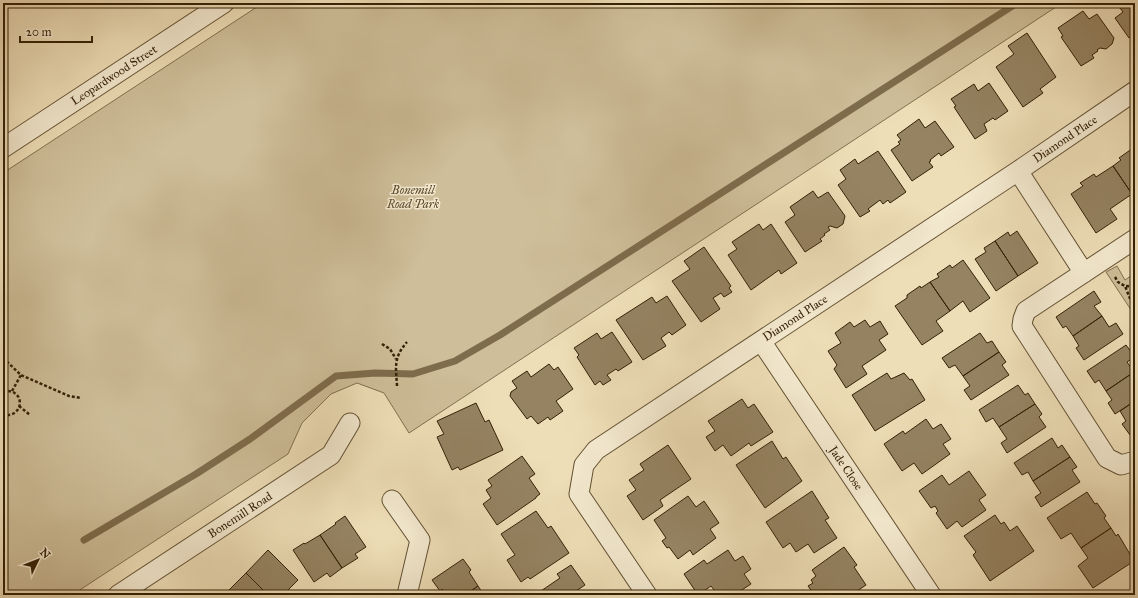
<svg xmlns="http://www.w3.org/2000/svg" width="1138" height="598" font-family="'IM FELL Great Primer',serif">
	<rect width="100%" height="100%" fill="#eedeb7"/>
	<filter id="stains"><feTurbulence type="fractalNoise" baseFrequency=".005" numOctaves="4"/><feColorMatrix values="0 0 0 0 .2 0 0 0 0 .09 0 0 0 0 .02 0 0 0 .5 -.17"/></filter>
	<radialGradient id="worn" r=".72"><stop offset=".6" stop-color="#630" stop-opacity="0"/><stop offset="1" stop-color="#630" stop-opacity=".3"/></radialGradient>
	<path fill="#cebe99" stroke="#817050" d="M263 3H1062L409 433 384 393 357 383 331 394 302 423 288 454 72 595H3V173Z
		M1117 266 1125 280 1135 273V316L1106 272Z"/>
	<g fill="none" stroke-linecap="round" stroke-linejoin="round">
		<path stroke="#7e6c4c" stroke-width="7" d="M84 540 196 474 250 439 336 376 375 373 413 374 455 361 500 335 1017 3"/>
	</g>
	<path fill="#958362" stroke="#342106" d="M1116 3H1135V34L1129 38 1115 18 1123 12Z
		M1083 11 1089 19 1097 14 1114 38 1112 44 1106 49 1100 48 1097 50 1098 51 1092 55 1094 58 1081 66 1061 37 1063 36 1058 28Z
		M1027 33 1056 77 1040 89 1043 93 1023 107 996 67 1014 54 1008 46Z
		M989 83 1008 111 995 120 993 118 984 124 987 131 975 139 954 107 956 106 951 99 974 84 978 91Z
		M919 119 925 128 935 121 954 147 941 156 939 153 930 160 931 161 929 162 933 167 912 181 891 150 900 144 898 142 901 140 897 135Z
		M1133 148 1134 151H1135V192L1132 194 1113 166 1121 160 1119 158Z
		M878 151 906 192 890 203 888 200 883 204 880 200 868 209 870 211 860 217 838 185 846 179 840 170 855 159 858 164Z
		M1113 166 1132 194 1110 209 1117 219 1096 233 1071 194 1083 186 1080 183 1094 174 1096 177Z
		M813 191 818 198 828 192 845 216 843 224 837 228 830 226 828 227 830 230 824 234 825 235 820 239 822 241 805 252 785 222 795 215 790 207Z
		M759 224 763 230 771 224 797 263 781 274 779 270 751 290 728 255 737 249 732 242Z
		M1017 231 1038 263 1018 276 995 241 1008 232 1010 236Z
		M995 241 1018 276 996 291 975 259 986 252 984 248Z
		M704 247 731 286 729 288 732 292 724 297 721 293 713 298 720 309 701 322 672 281 690 269 684 261Z
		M963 260 990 298 970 312 963 301 950 311 930 282 939 277 937 274 950 265 952 268Z
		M930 282 950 311 936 321 943 331 922 345 895 306 907 298V295L920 286 921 288Z
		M1094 291 1101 302 1094 306 1102 316 1073 336 1066 326 1063 328 1056 317Z
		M667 296 686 325 672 335 669 332 661 338 666 346 643 360 616 320 652 297 656 303Z
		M1102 316 1109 327 1116 323 1123 334 1084 360 1076 348 1079 346 1073 336Z
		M865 320 870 327 880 321 888 334 879 340 886 350 862 366 867 374 846 388 834 369 837 365 828 351 841 343 835 333 850 322 854 327Z
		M612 332 632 362 618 371 616 369 607 375 611 380 603 385 600 381 595 385 577 357 579 355 574 348 597 333 601 339Z
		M980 333 987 343 992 341 999 352 963 376 955 365 949 368 942 358Z
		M1126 345 1135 357 1127 362 1134 372 1106 391 1099 380 1095 383 1087 371Z
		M999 352 1006 362 1002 365 1009 375 971 400 964 390 970 386 963 376Z
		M549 364 554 370 558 367 573 389 556 401 563 411 550 420 548 417 538 424 531 416 527 419 510 396 511 392 517 388 512 381 527 371 531 377Z
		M1134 372 1135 374V401L1115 414 1108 403 1112 400 1106 391Z
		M887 373 891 379 904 373 910 380 912 379 925 400 875 431 852 395Z
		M1018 385 1025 395 1028 393 1035 404 999 427 993 418 986 422 979 410Z
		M742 399 748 408 754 404 773 432 751 446 749 443 731 456 723 445 715 451 706 437 715 431 708 421Z
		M1135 401V432L1130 435 1122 424 1126 421 1120 411Z
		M476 403 485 422 489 420 503 450 460 470 458 467 452 470 437 437 444 434 437 421Z
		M1035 404 1042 414 1039 417 1046 427 1007 453 1001 443 1007 439 999 427Z
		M926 419 933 429 941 424 951 439 943 444 950 454 922 474 914 463 902 471 884 444 903 431 905 434Z
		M1052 438 1058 448 1062 445 1070 457 1033 481 1028 472 1022 475 1014 463Z
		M772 441 783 459 786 457 802 481 765 508 736 465Z
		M668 445 691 479 660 500 663 506 643 520 627 496 636 490 629 480 644 470 640 464Z
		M522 456 535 474 529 478 540 494 536 497V498L497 525 483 504 491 498 486 490 492 486 488 480Z
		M1070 457 1077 467 1072 470 1080 482 1041 507 1035 497 1041 493 1033 481Z
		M969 471 986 495 979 500 986 510 962 527 957 521 947 529 936 513 938 511 935 506 931 508 919 491 942 475 949 485Z
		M812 491 829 518 825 520 837 538 814 553 808 544 796 552 790 543 783 548 766 522Z
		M1087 492 1095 504 1097 503 1106 516 1104 518 1111 528 1081 548 1071 533 1061 539 1047 518Z
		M688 496 696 507 704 501 719 523 710 529 716 538 693 555 690 550 678 559 669 547 667 548 662 541 666 538 654 520Z
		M536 511 548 528 551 526 569 553 530 579 528 577 521 582 507 560 515 555 501 534Z
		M995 515 1001 524 1004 522 1010 531 1017 526 1034 551 990 581 973 555 976 552 964 536Z
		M345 516 366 547 355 554 358 558 342 568 320 535 336 524 335 523Z
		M1111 528 1116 536 1118 534 1134 561 1093 588 1078 566 1088 558 1081 548Z
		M320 535 342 568 330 577 327 573 314 582 293 550 304 543 305 544Z
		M844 547 857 565 854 567 866 585 851 595H811L813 593 808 586 813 583 811 580 816 576 812 570Z
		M268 550 298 580 283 595H280L276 591 273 595H268L246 573Z
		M728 550 735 561 743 556 751 569 744 574 751 584 734 595H718L711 586 698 595 684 574 704 560 707 564Z
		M463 559 471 570 469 572 478 586 465 595H440L444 592 442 589 440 591 432 580Z
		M571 565 585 585 576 591 578 595H535L560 578 557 574Z
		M246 573 268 595 225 594Z
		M478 586 484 595H465Z"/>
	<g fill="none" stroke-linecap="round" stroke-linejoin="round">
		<defs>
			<path id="street" d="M3 148 224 3
				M1018 171 1084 273
				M1135 239 1026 311 1023 319 1022 326 1107 458 1121 465 1135 461
				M761 341 931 595
				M392 500 420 540 407 595
				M118 595 331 455 350 423
				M647 595 579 494 584 465 596 450 1018 171 1135 91"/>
		</defs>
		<use href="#street" stroke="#625032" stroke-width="21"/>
		<path stroke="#342106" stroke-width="2.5" stroke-dasharray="3 2" stroke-linecap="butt" d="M1115 277 1118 282 1125 286 1135 311
			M1126 286 1135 287
			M1135 323V324
			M382 344 390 349 396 359
			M3 358 21 375 69 396 81 398
			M397 386C396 367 393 358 407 342
			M3 391C26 388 25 418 3 415
			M12 391 21 375
			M19 406 30 415"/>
		<use href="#street" stroke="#f4ead0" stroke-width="19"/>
	</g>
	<g text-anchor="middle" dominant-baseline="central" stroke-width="3" stroke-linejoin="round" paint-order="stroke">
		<g font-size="12" fill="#342106" stroke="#f4ead0">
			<text transform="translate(114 75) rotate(-33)">Leopardwood Street</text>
			<text transform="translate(1065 139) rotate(-34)">Diamond Place</text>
			<text transform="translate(795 318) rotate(-33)">Diamond Place</text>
			<text transform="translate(846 468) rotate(56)">Jade Close</text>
			<text transform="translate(240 515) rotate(-33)">Bonemill Road</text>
		</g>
		<g font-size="12" font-style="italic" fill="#5a482b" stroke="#f4ead0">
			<text x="413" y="190">Bonemill<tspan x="413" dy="14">Road Park</tspan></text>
		</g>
	</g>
	<rect width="1138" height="598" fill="none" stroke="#eedeb7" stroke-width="16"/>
	<rect x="4" y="4" width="1130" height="590" fill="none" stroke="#342106" stroke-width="2"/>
	<rect x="8" y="8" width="1122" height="582" fill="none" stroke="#342106"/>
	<g transform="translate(38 560) rotate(47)" stroke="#f4ead0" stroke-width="3" paint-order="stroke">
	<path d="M0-3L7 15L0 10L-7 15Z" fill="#342106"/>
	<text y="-6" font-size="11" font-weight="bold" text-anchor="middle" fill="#342106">N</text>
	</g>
	<path d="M20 36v6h72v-6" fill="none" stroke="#342106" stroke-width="2"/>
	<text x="26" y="36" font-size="12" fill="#342106" stroke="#f4ead0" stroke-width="3" paint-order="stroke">20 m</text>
	<rect width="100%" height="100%" filter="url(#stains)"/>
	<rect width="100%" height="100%" fill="url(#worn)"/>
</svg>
